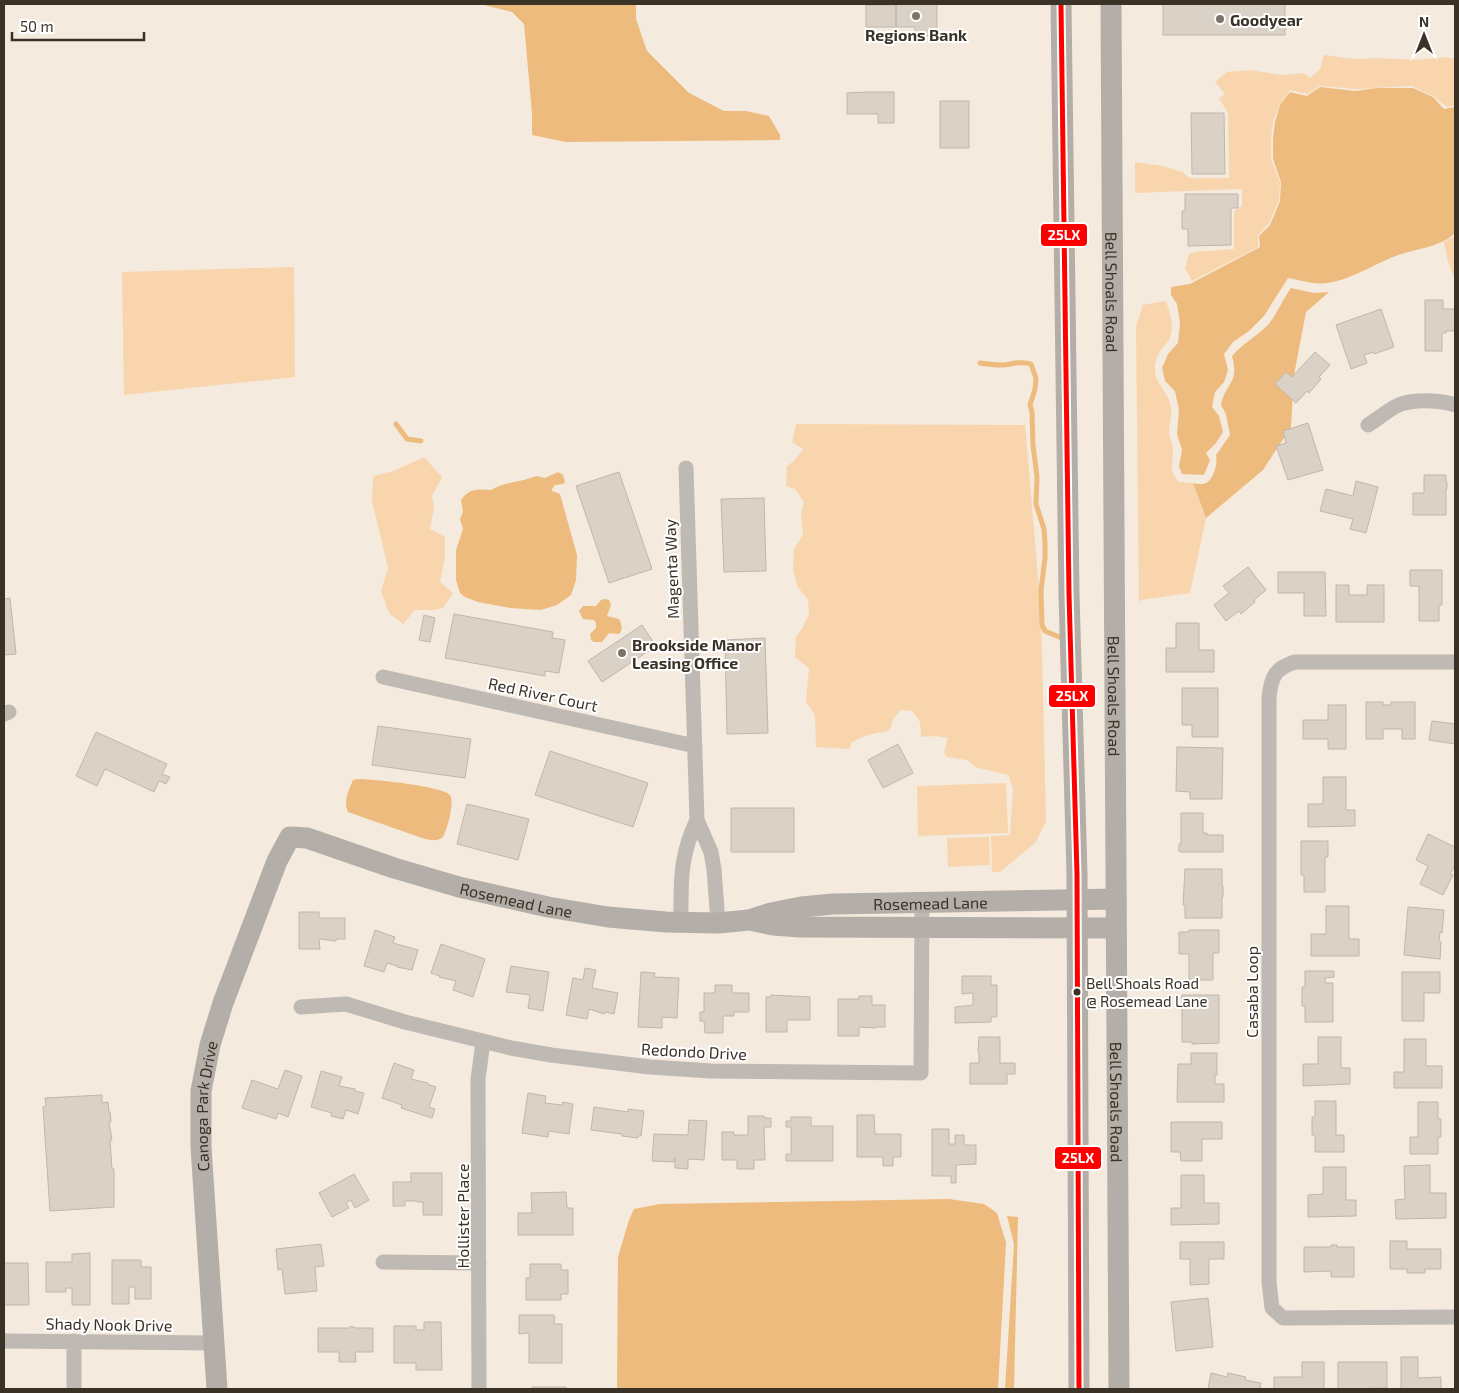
<svg xmlns="http://www.w3.org/2000/svg" width="1459" height="1393" font-family="'Exo 2',sans-serif">
	<rect width="100%" height="100%" fill="#f5eade"/>
	<path fill="#f8d5ad" d="M1324 55 1356 59 1378 58 1417 60 1447 57 1455 59V105L1447 107 1433 96 1412 86 1356 89 1319 86 1308 94 1290 90 1279 106 1273 122 1271 139V159L1280 182 1279 200 1269 223 1258 235V247L1192 281 1185 268 1189 254 1195 252 1234 249V211L1242 206V189L1135 193V162L1163 166 1182 172 1190 178H1229L1228 113 1219 98 1225 94 1215 82 1227 72 1250 70 1281 75 1304 73 1310 78 1320 69Z
		M1455 236V281L1447 258 1444 242Z
		M294 267 295 377 124 395 122 272Z
		M1165 301C1171 310 1174 327 1170 338 1169 342 1163 346 1161 350 1158 354 1155 362 1155 367 1154 386 1169 390 1171 408 1172 416 1169 424 1169 431 1169 438 1173 444 1173 450 1174 464 1167 469 1179 482L1193 483 1206 518 1190 593 1141 600 1138 602 1139 598 1136 326 1143 305Z
		M796 424 1025 425 1041 611 1046 821 1036 842 1000 872H992L991 836 1010 835 1013 788 1008 775 975 767 967 760 947 757 944 752 948 738 935 736 921 737 920 722 912 711 901 710 894 718 889 731C875 733 863 735 851 743L850 749 816 747 815 715 806 702 809 668 795 657 796 637 803 627 809 614 808 600 797 586 793 569 794 549 803 535 801 515 804 502 795 489 786 486 787 466 794 461 803 449 792 442Z
		M424 457 442 477 432 496 434 507 430 529 445 537V557L440 582 453 593 443 608 432 610H415L403 624 389 613 381 591 388 568 372 501 373 476 391 472Z
		M1006 783 1008 833 918 836 917 786Z
		M989 837 990 865 948 867 947 838Z"/>
	<path fill="#edbb7d" d="M480 4H636V19L647 51 689 93 724 111H746L769 116 780 135V140L566 142 532 135V113L524 24 512 12Z
		M1320 87 1355 91 1377 88H1413L1433 97 1444 109 1455 107V233C1441 247 1416 249 1398 255 1376 263 1356 277 1333 282 1315 286 1305 281 1288 278L1264 316 1249 331 1233 342 1224 354 1228 370 1224 382 1215 392 1212 407 1219 416 1223 432 1216 443 1206 453 1210 460 1204 475 1182 474 1179 466 1182 450 1177 434 1179 410 1175 391 1165 381 1162 368 1168 354 1178 343 1180 323 1177 304 1171 295V287L1190 284 1260 247 1259 236 1270 225 1280 201 1281 182 1273 159V138L1275 122 1280 105 1290 92 1307 96Z
		M1291 288 1314 293 1329 292 1306 312 1294 375 1291 427 1263 470 1206 518 1193 483C1197 484 1202 485 1206 483 1214 479 1218 463 1216 455L1230 435 1226 414 1221 405C1225 383 1240 384 1232 356 1242 344 1257 336 1268 325 1277 314 1283 299 1291 288Z
		M558 472 563 475 565 482 563 484 555 485 552 489V491L560 494 577 555 576 580 571 595 557 605 541 610 510 608 478 602 465 597 460 593 456 580V550L463 529 460 519 463 512 461 500C469 488 478 489 491 490 503 482 523 482 536 476L545 478Z
		M605 599 609 600 611 605 607 616 619 619C622 624 623 630 619 634L609 633 602 642H594L591 640 590 634 596 628V623L594 620 583 619 579 611 583 606H596L601 600Z
		M358 779C372 779 442 786 450 795 455 802 447 830 443 837 437 842 429 840 422 838L348 812C343 801 349 790 353 780Z
		M949 1199 984 1204 997 1213 1006 1243 998 1389H617L618 1257 629 1220 634 1209 660 1204Z
		M1007 1216 1018 1217 1014 1389H1005L1014 1244Z"/>
	<g fill="none" stroke-linecap="round" stroke-linejoin="round">
		<path stroke="#edbb7d" stroke-width="5" d="M980 363C987 364 994 365 1001 365 1012 365 1020 360 1031 364L1036 378 1035 389 1030 405 1032 412 1033 445 1037 477 1036 504 1044 529 1045 543V558L1041 590 1042 625 1045 631 1064 639
			M396 424 407 439 421 441"/>
	</g>
	<path fill="#dbd2c7" stroke="#c0b6ac" d="M896 4H937V36H915V27H896Z
		M1163 4H1285V35H1163Z
		M866 5H896V27H866Z
		M866 92H894V123H878V114H847V93Z
		M940 101H969V148H940Z
		M1191 113H1224L1225 174H1192Z
		M1185 194H1238V208H1231V245L1188 246V229H1182V211H1185Z
		M1425 300H1443V309H1455V331H1446V333H1442V351H1425Z
		M1381 309 1394 347 1374 354 1373 352 1364 355 1367 363 1351 369 1336 325Z
		M1315 352 1330 365 1319 377 1321 379 1309 393 1307 391 1296 403 1275 384 1286 372 1292 377Z
		M1308 423 1323 470 1288 480 1276 446 1286 443 1283 431Z
		M619 472 652 569 609 583 576 486Z
		M1424 475H1446V482H1447V489H1446V515H1413V493H1424Z
		M1356 481 1378 487 1366 533 1350 529 1353 519 1320 511 1326 489 1353 496Z
		M764 498 766 571 724 572 721 499Z
		M1248 567 1266 590 1254 600 1255 602 1241 614 1239 611 1226 621 1214 605 1229 593 1223 586Z
		M1410 570H1442V605H1439V621H1419V586H1410Z
		M1278 572H1325L1326 616H1304V593H1278Z
		M1336 585H1349V595H1367V585H1384V622H1336Z
		M10 598 16 654 4 655V599Z
		M454 614 553 632 552 638 565 640 559 673 545 671V676L445 658Z
		M424 615 435 618 430 642 419 640Z
		M1176 623H1199V650H1214V672H1166V648H1176Z
		M642 625 656 646 602 682 588 661Z
		M765 638 768 733 727 734 725 640Z
		M1182 688H1218V737H1192V725H1182Z
		M1366 702H1383V705H1391V702H1415V739H1402V729H1383V739H1366Z
		M1328 705H1346V749H1328V739H1303V720H1328Z
		M1432 721 1455 724V744L1429 740Z
		M378 726 471 739 465 778 372 765Z
		M96 732 167 764 162 774 170 777 166 784 159 781 154 792 105 769 97 786 76 776Z
		M898 744 913 773 883 788 868 760Z
		M1177 747 1223 748 1222 799H1190V792L1176 791Z
		M550 751 648 783 633 827 535 795Z
		M1323 777H1346V810H1355V826L1308 827V804H1323Z
		M467 804 529 819 518 860 457 844Z
		M731 808H794V852H731Z
		M1181 813H1203V833H1207V835H1223V852H1181L1179 851V844H1181Z
		M1428 834 1455 847V866L1450 874 1453 875 1443 895 1420 884 1428 866 1416 860Z
		M1301 841H1328V857H1325V892H1304V875H1301Z
		M1185 869H1222V886H1223V897H1222V918H1185V905H1183Z
		M1326 906H1349V939H1359V956H1311V934H1326Z
		M1408 907 1444 910 1442 933 1440 932 1439 941 1441 942 1440 959 1404 955Z
		M299 912H319V918H345V939H336V941L319 939 320 949H299Z
		M375 930 395 937 393 943 418 950 412 970 397 967V966L387 963 384 972 364 966Z
		M1189 930H1219V953H1213V980H1189V954H1179V932H1189Z
		M441 944 485 959 473 997 453 990 456 981 439 977 440 976 431 973Z
		M511 966 549 972 543 1011 528 1008 530 995 506 992Z
		M585 968 596 970 592 988 618 993 614 1014 605 1012 604 1014 589 1009 587 1019 566 1015 573 978 583 980Z
		M1305 971H1334V977L1325 978V983H1333V1022H1305V1006H1302V987H1305Z
		M641 972 655 973 654 977 679 978 677 1018 662 1017V1028L638 1027Z
		M1402 972H1440V993H1424V1021H1402Z
		M962 976H991V985H997V1017H991V1022L955 1023V1007L973 1005V993L962 994Z
		M715 985H732V993H749V1012H734V1016H723V1033H705L704 1021H700V1012H704V993H715Z
		M771 995 810 997V1020H787V1032H766V997H771Z
		M1182 995H1219V1043L1192 1044V1042H1182Z
		M859 996H872V1005H885V1027H875V1028L859 1027V1036H838V999H859Z
		M979 1037H1000V1063H1015V1074H1007V1084H970V1063H979V1052H978Z
		M1318 1037H1341V1068H1350V1084L1303 1086V1064H1318Z
		M1404 1039H1426V1066H1442V1088H1394V1072H1404Z
		M1191 1053H1217V1075H1215V1084H1224V1102H1177L1178 1064H1191Z
		M394 1063 414 1070 411 1079 428 1083 427 1084 436 1087 429 1107 435 1109 432 1118 401 1108 402 1105 382 1098Z
		M285 1070 302 1076 288 1117 278 1113 276 1119 242 1108 252 1080 278 1089Z
		M321 1071 342 1077 339 1086 355 1089V1091L364 1093 358 1114 346 1110 343 1119 331 1116 332 1113 311 1107Z
		M528 1093 546 1096 545 1103 562 1105 563 1102 573 1104 569 1134 549 1131 548 1137 522 1133Z
		M102 1095V1103L108 1102 109 1112H110L111 1122H109L112 1140H110L112 1169H114V1207L50 1211 43 1107 46 1106 45 1098Z
		M1315 1101H1336V1135H1344V1152H1315V1135H1312V1117H1315Z
		M1418 1102H1438V1119H1441V1137H1438V1154H1410V1137H1418Z
		M594 1107 628 1112V1109L644 1111 641 1136H638V1138L622 1136V1134L591 1130Z
		M857 1115H874L875 1134H901V1157H893V1166H883V1157H857Z
		M748 1116H764V1118H771V1127H764L765 1160H754V1169H737V1160H722V1132H734V1135H748Z
		M791 1117H811V1126H833V1161H786V1154H791V1127H786V1121H791Z
		M689 1120 707 1121 704 1160 688 1159V1169L675 1168V1158H674V1162L652 1161 654 1134 688 1135Z
		M1171 1122H1222V1139H1202V1161H1181L1180 1152H1171Z
		M932 1129H949V1144H955V1135H964V1145H976V1164L956 1165V1183H951V1176H932Z
		M1430 1165V1193H1446V1218L1396 1219 1395 1200 1405 1199 1404 1166Z
		M1323 1167H1346V1200H1356V1216L1308 1217V1195L1323 1194Z
		M411 1173H442V1215H423V1202H417V1201H405V1206H393V1182H411Z
		M354 1174 369 1200 355 1208 351 1200 346 1203 349 1208 332 1217 319 1193Z
		M1181 1175H1204V1203H1219V1224L1171 1225V1208H1181Z
		M566 1192 567 1208H573V1235H518V1213H532L531 1193Z
		M1390 1241H1407V1249H1441V1269H1425V1273H1407V1269H1390Z
		M1180 1242H1224V1259H1209V1284L1190 1285V1259H1180Z
		M321 1244 324 1266 315 1267 317 1291 285 1294 282 1269 278 1270 276 1249Z
		M1331 1245H1337V1247H1354V1277H1331V1271L1304 1272V1247H1331Z
		M90 1253V1305H72V1288H66V1292H46V1262H72V1254Z
		M112 1260H141V1267H151V1299H135V1287H129V1304H112Z
		M4 1263H28L29 1305H4Z
		M530 1264H561V1270H568V1294H561V1300H526V1278H530Z
		M1208 1298 1213 1347 1176 1351 1171 1302Z
		M519 1315H554V1317H555L554 1324H562V1363H529V1333L519 1334Z
		M424 1322H441L442 1370H416V1363H394V1326H416V1330H424Z
		M351 1326 356 1328H373V1352H355L356 1362H339V1352H318V1328H349Z
		M1401 1357H1418V1378L1441 1377V1389H1401Z
		M1302 1362H1324V1389H1274V1377H1302Z
		M1338 1362H1387V1388L1338 1389Z
		M1211 1373 1227 1377 1228 1373 1246 1377 1245 1380 1261 1383 1260 1389H1208Z
		M532 1387H566L567 1389H532Z"/>
	<g fill="none" stroke-linecap="round" stroke-linejoin="round">
		<path stroke="#beb9b3" stroke-width="15" d="M1368 425C1378 419 1390 408 1401 404 1416 399 1440 400 1455 405
			M686 468 697 820 711 852 714 869 718 923
			M1455 662H1295C1275 668 1271 677 1269 698V1282L1272 1308 1283 1318 1455 1317
			M383 677 695 746
			M4 714 9 712
			M681 923C681 883 679 858 697 820
			M301 1007 346 1004 405 1022 511 1048 551 1055 650 1067 711 1071 921 1073 922 901
			M383 1262 479 1263
			M4 1341 213 1343
			M74 1341V1389
			M479 1389 478 1079 483 1042"/>
		<g stroke="#b4aea8" stroke-width="21">
			<path d="M1061 4 1069 594 1077 874 1079 1389"/>
			<path id="s1" d="M1111 4 1119 1389"/>
			<path d="M754 921 773 925 800 927 1116 928"/>
			<path id="s2" d="M217 1389 201 1147V1091L210 1045 223 1003 277 861 290 837 307 838 394 868 459 887 548 907 608 917 666 922 718 923 749 920 771 913 801 907 833 904 1116 899"/>
		</g>
		<defs>
			<path id="bus-1" d="M1061 4 1069 594 1077 874 1079 1389"/>
		</defs>
		<use href="#bus-1" stroke="#fff" stroke-width="9"/>
		<use href="#bus-1" stroke="#f00" stroke-width="5"/>
	</g>
	<g fill="#7c7267" stroke="#fff" stroke-width="2">
		<circle cx="916" cy="16" r="5"/>
		<circle cx="1220" cy="19" r="5"/>
		<circle cx="622" cy="653" r="5"/>
	</g>
	<circle fill="#3b3227" stroke="#fff" stroke-width="2" cx="1077" cy="992" r="4.5"/>
	<g text-anchor="middle" dominant-baseline="central" stroke-width="4" stroke-linejoin="round" paint-order="stroke">
		<g font-size="15" fill="#3b3227" stroke="#fff" text-anchor="start">
			<text x="1086" y="983">Bell Shoals Road<tspan x="1086" dy="18">@ Rosemead Lane</tspan></text>
		</g>
		<g font-size="16" font-weight="bold" fill="#3b3227" stroke="#fff" text-anchor="start">
			<text x="1230" y="19">Goodyear</text>
			<text x="916" y="34" text-anchor="middle">Regions Bank</text>
			<text x="632" y="644">Brookside Manor<tspan x="632" dy="18">Leasing Office</tspan></text>
		</g>
		<g font-size="16" fill="#3b3227" stroke="#fff">
			<text stroke="none"><textPath href="#s1" startOffset="288">Bell Shoals Road</textPath></text>
			<text transform="translate(671 569) rotate(-92)">Magenta Way</text>
			<text transform="translate(543 694) rotate(12)">Red River Court</text>
			<text stroke="none"><textPath href="#s1" startOffset="692">Bell Shoals Road</textPath></text>
			<text stroke="none"><textPath href="#s2" startOffset="804">Rosemead Lane</textPath></text>
			<text stroke="none"><textPath href="#s2" startOffset="1222">Rosemead Lane</textPath></text>
			<text transform="translate(1251 992) rotate(-90)">Casaba Loop</text>
			<text transform="translate(694 1051) rotate(3)">Redondo Drive</text>
			<text stroke="none"><textPath href="#s1" startOffset="1098">Bell Shoals Road</textPath></text>
			<text stroke="none"><textPath href="#s2" startOffset="284">Canoga Park Drive</textPath></text>
			<text transform="translate(462 1216) rotate(-90)">Hollister Place</text>
			<text transform="translate(109 1324) rotate(1)">Shady Nook Drive</text>
		</g>
	</g>
	<g stroke="#fff" stroke-width="2">
		<rect x="1040" y="223" width="48" height="24" rx="5" fill="#f00"/>
		<rect x="1048" y="684" width="48" height="24" rx="5" fill="#f00"/>
		<rect x="1054" y="1146" width="48" height="24" rx="5" fill="#f00"/>
	</g>
	<g font-size="14" text-anchor="middle" font-weight="bold" fill="#fff">
		<text x="1064" y="240">25LX</text>
		<text x="1072" y="701">25LX</text>
		<text x="1078" y="1163">25LX</text>
	</g>
	<rect width="1459" height="1393" fill="none" stroke="#3b3227" stroke-width="10"/>
	<g transform="translate(1424 35)" stroke="#ffffff" stroke-width="4" paint-order="stroke">
	<path d="M0-4L9 19L0 12L-9 19Z" fill="#3b3227"/>
	<text y="-8" font-size="14" font-weight="bold" text-anchor="middle" fill="#3b3227">N</text>
	</g>
	<path d="M12 32v8h132v-8" fill="none" stroke="#3b3227" stroke-width="2.5"/>
	<text x="20" y="32" font-size="15" fill="#3b3227" stroke="#ffffff" stroke-width="4" paint-order="stroke">50 m</text>
</svg>
